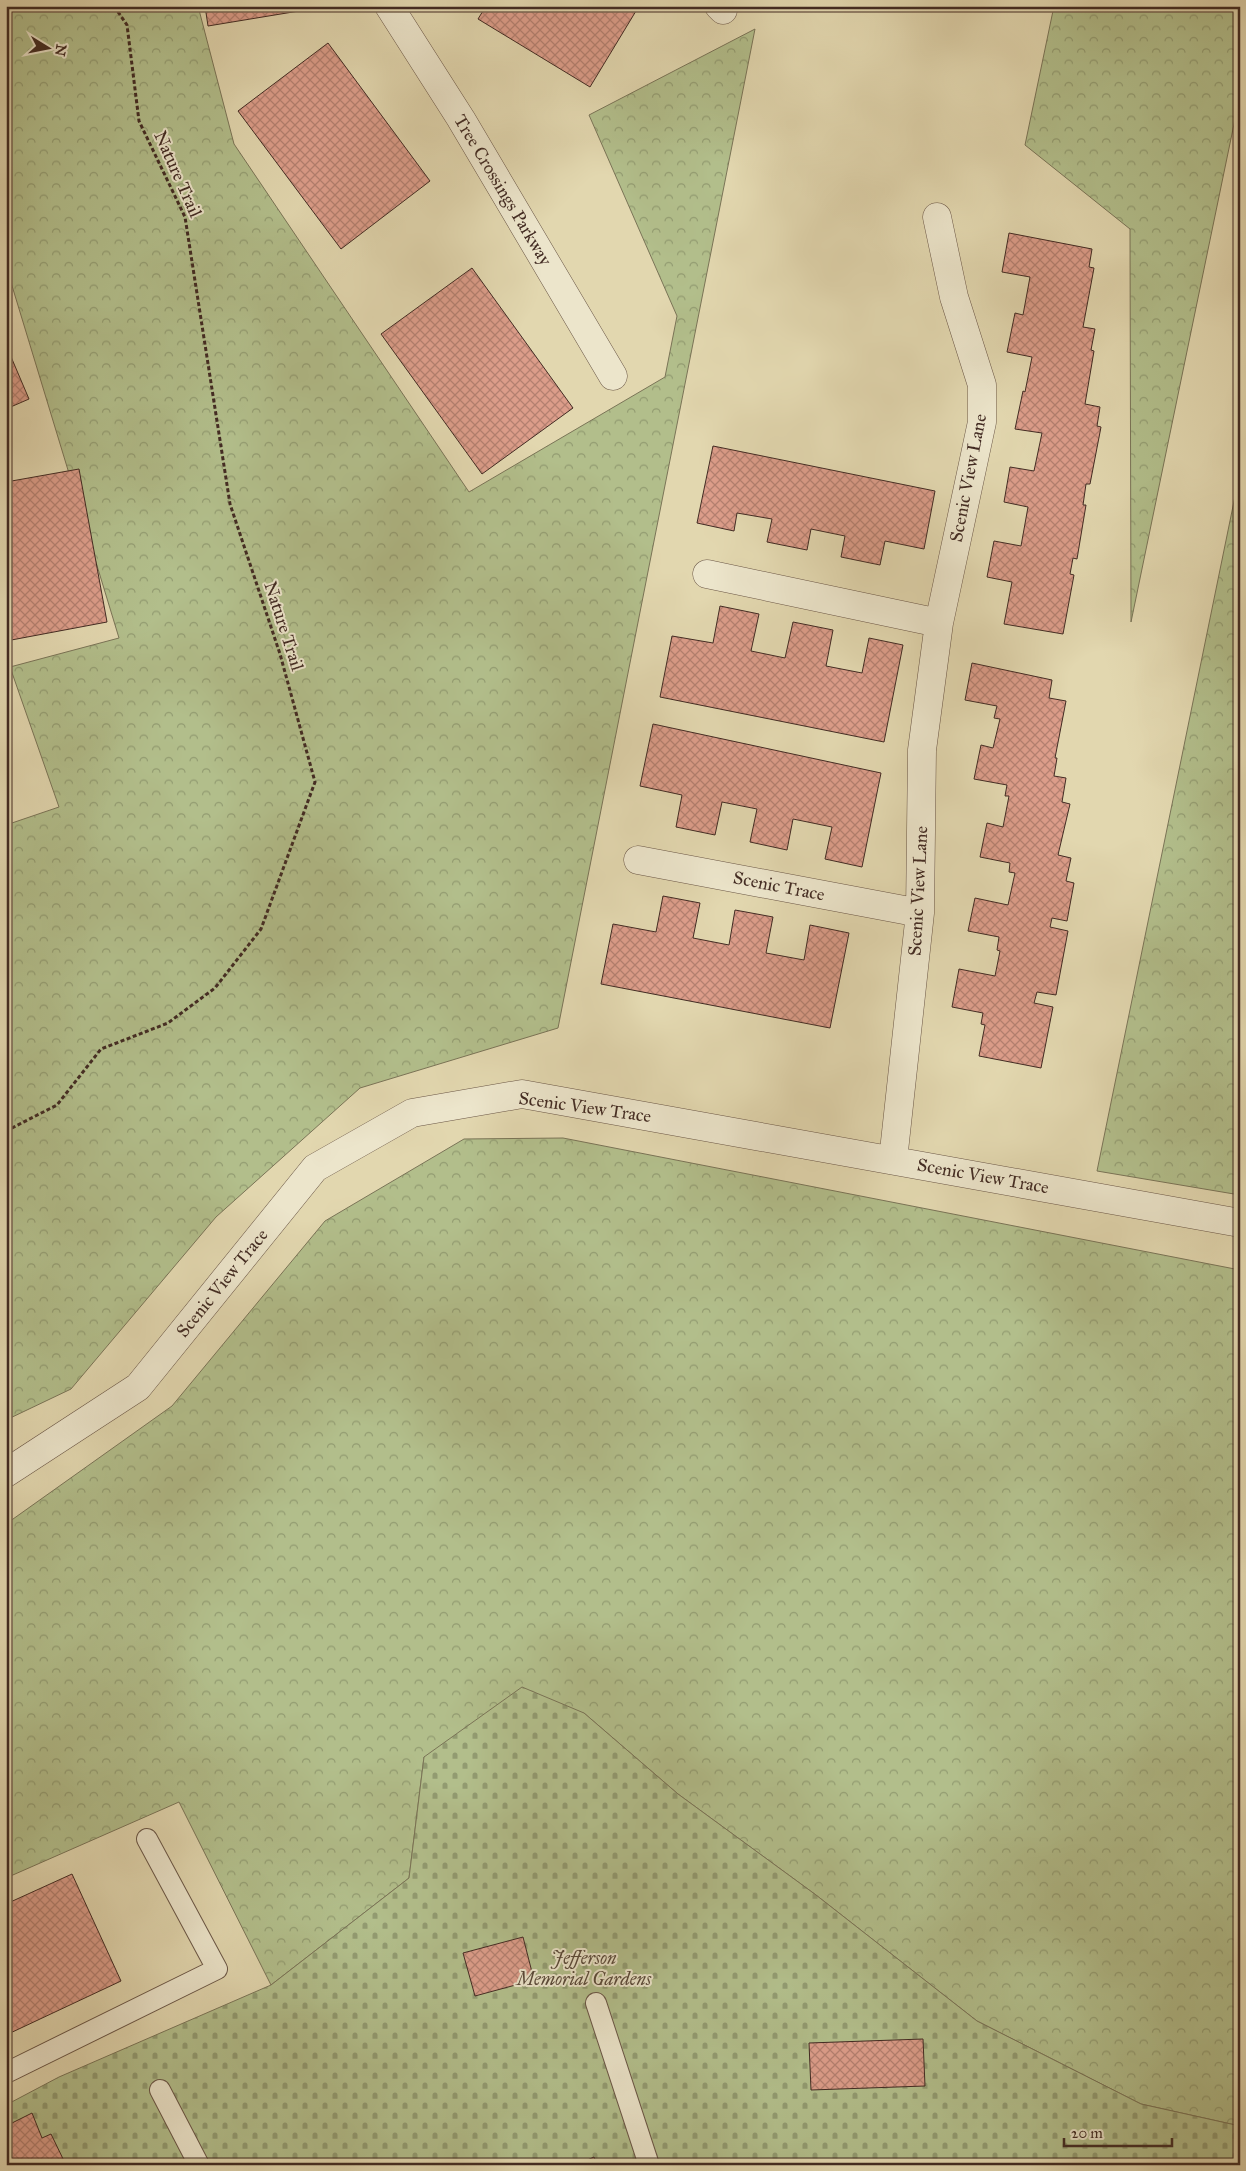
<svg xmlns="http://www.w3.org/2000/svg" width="1246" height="2171" font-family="'IM FELL Great Primer',serif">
	<defs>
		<pattern id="forest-crowns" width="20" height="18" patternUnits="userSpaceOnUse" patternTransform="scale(1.25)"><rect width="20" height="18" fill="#b2be8b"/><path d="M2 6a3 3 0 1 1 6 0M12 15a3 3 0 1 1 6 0" fill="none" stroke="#929b71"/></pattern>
		<pattern id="cemetery-stones" width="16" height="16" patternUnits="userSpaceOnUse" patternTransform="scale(1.25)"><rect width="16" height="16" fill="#b2be8b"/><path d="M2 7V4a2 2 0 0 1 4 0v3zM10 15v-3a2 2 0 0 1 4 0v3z" fill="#929b71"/></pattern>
		<pattern id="building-cross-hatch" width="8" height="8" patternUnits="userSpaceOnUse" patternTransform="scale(1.25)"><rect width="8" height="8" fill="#dc9d8a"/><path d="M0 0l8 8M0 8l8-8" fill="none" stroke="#b48070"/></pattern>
	</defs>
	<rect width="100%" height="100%" fill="#e2d7af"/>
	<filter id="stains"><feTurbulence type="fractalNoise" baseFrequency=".004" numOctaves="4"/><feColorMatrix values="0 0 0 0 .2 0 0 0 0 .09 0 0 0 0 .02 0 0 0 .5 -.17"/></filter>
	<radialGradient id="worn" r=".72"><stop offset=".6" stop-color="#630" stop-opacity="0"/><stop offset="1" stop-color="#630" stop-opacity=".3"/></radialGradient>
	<path fill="url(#forest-crowns)" stroke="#7a7457" d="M6 6H198L234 144 469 492 665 377 677 316 589 115 755 29 558 1028 360 1088 216 1217 71 1389 6 1420V825L59 807 10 667 119 638 6 266Z
		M1054 6H1240V95L1131 622 1130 229 1025 145Z
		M1240 472V1195L1097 1171Z
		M563 1138 1240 1270V2126L1141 2104 977 2021 816 1895 678 1794 584 1713 424 1757 409 1878 271 1985 179 1802 6 1878V1524L172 1406 325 1221 464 1139Z"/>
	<path fill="url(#cemetery-stones)" stroke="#7a7457" d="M522 1687 584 1713 678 1794 816 1895 977 2021 1141 2104 1240 2126V2165H6V2105L59 2077 271 1985 409 1878 424 1757Z"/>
	<path fill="url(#building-cross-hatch)" stroke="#422b23" d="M205 6H305V10L208 26Z
		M486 6H639L590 87 478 19Z
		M328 43 430 181 341 249 238 111Z
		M1009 233 1092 249 1089 267 1094 268 1083 327 1095 329 1091 350 1094 351 1085 404 1100 407 1097 426 1101 427 1090 484H1086L1083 505H1086L1077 559 1073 558 1070 574 1074 575 1063 634 1004 624 1012 582 987 577 994 541 1021 546 1028 507 1004 502 1010 467 1034 471 1042 433 1015 429 1023 391 1025 392 1032 357 1007 352 1015 313 1023 315 1030 277 1002 272Z
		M472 268 573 408 482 474 381 334Z
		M6 345 29 399 6 409Z
		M713 446 935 491 924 549 885 541 880 565 841 557 845 536 811 529 807 550 767 542 772 519 737 513 734 531 697 523Z
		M79 469 107 622 6 641V482Z
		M720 606 759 614 751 651 785 658 793 622 833 630 826 666 862 673 869 638 903 645 884 742 660 697 672 636 713 643Z
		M972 663 1052 680 1049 698 1066 701 1055 758H1057L1054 776 1066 778 1062 802 1070 804 1058 855 1071 858 1066 881 1074 883 1067 921 1052 918 1050 927 1068 931 1056 995 1037 992 1034 1003 1053 1007 1041 1068 979 1056 985 1025 981 1024 983 1013 952 1007 959 969 995 976 1000 951 997 950 999 937 968 931 975 898 1008 905 1015 873 1009 872 1010 863 980 857 987 823 1003 827 1009 796H1005L1007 785 974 779 981 745 993 748 1000 719 994 718 997 706 965 700Z
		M653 724 881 773 862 867 825 859 832 827 793 819 787 850 750 842 757 809 722 802 715 835 676 827 682 795 640 786Z
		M663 896 700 903 693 938 729 945 735 910 773 917 766 953 804 960 810 925 849 933 830 1028 601 984 613 924 656 932Z
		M72 1874 121 1981 6 2035V1904Z
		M523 1937 534 1980 475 1996 463 1953Z
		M923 2039 925 2086 811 2090 809 2043Z
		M32 2113 42 2138 51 2134 66 2165H6V2126Z
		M594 2157 597 2165H576Z"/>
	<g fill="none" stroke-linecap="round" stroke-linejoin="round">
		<defs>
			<path id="lane" d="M596 2003 649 2165
				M6 2073 217 1969 147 1839
				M160 2090 199 2165"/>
			<path id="street" d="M389 6 461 119 613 376
				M719 6 723 10
				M707 574 939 623
				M638 860 920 913
				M893 1160 920 913 922 750 939 623 982 422V385L954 297 937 217
				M6 1473 138 1387 315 1168 412 1113 522 1094 1240 1223"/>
		</defs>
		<use href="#lane" stroke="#6a5646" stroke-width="22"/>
		<use href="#street" stroke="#6a5646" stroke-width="29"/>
		<path stroke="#422b23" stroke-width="3" stroke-dasharray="4 2.5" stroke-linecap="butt" d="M6 1131 57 1105 101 1049 168 1023 215 988 261 929 315 782 280 654 230 504 185 217 139 121 127 25 114 6"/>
		<use href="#lane" stroke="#ece5cb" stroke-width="20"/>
		<use href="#street" stroke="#ece5cb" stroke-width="28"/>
	</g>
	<g text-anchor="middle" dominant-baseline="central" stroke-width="4" stroke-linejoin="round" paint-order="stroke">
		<g font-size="18" fill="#422b23" stroke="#ece5cb">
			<text transform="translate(178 174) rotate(66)">Nature Trail</text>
			<text transform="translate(503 190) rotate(59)">Tree Crossings Parkway</text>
			<text transform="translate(968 478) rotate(-79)">Scenic View Lane</text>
			<text transform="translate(284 626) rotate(72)">Nature Trail</text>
			<text transform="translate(779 886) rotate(11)">Scenic Trace</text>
			<text transform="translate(918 891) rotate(-87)">Scenic View Lane</text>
			<text transform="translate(585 1107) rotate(8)">Scenic View Trace</text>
			<text transform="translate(983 1176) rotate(10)">Scenic View Trace</text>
			<text transform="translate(222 1283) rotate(-51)">Scenic View Trace</text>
		</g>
		<g font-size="18" font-style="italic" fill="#584838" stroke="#ece5cb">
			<text x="584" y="1958">Jefferson<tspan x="584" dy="21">Memorial Gardens</tspan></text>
		</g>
	</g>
	<rect width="1246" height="2171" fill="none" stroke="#e2d7af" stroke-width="25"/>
	<rect x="8" y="8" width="1231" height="2156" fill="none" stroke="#422b23" stroke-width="2.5"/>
	<rect x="12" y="12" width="1221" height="2146" fill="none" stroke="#422b23"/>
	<g transform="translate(48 48) rotate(100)" stroke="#ece5cb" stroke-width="4" paint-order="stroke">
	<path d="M0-4L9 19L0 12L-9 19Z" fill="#422b23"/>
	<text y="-8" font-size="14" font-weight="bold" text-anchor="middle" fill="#422b23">N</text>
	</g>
	<path d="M1064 2138v8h108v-8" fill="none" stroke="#422b23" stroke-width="2.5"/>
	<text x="1071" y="2138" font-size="15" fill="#422b23" stroke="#ece5cb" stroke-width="4" paint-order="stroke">20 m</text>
	<rect width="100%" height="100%" filter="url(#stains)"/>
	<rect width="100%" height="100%" fill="url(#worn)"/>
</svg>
